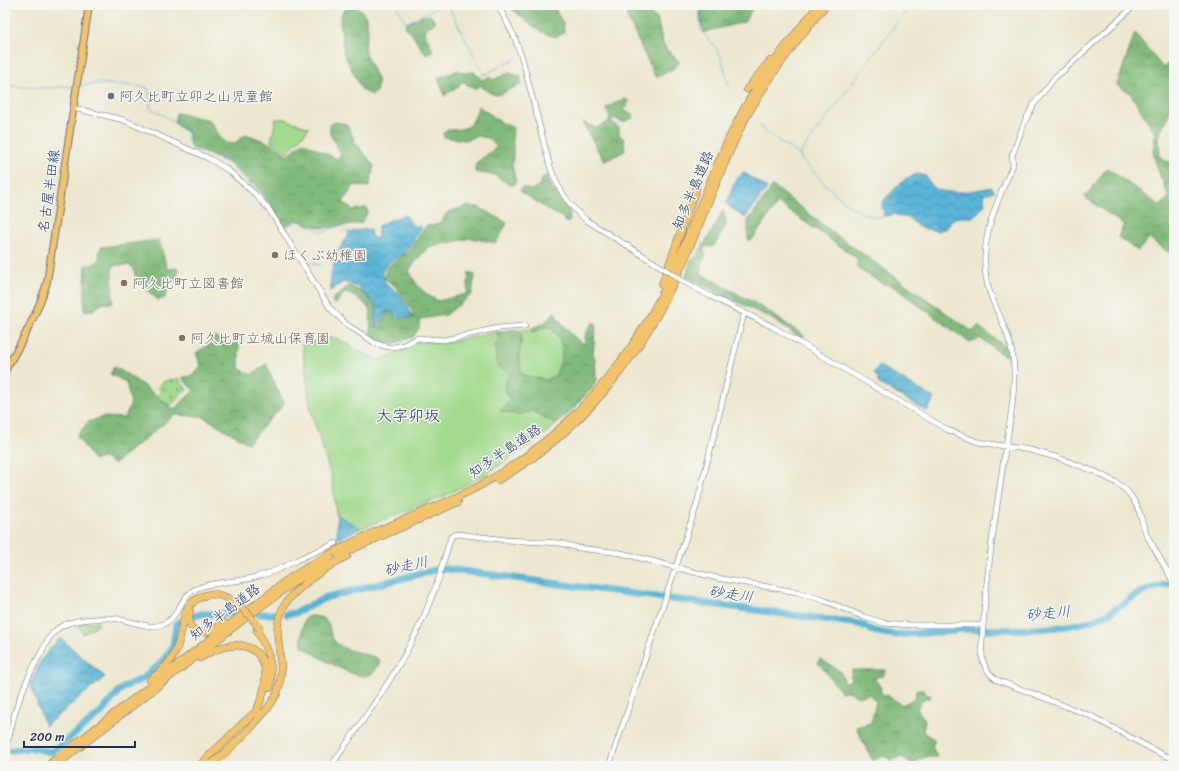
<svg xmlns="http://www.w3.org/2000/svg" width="1179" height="771" font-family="Sriracha,'Klee One',sans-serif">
	<defs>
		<pattern id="forest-crowns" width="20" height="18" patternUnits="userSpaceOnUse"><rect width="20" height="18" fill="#80ba78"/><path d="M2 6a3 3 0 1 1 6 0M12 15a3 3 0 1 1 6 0" fill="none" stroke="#689866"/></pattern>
		<pattern id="cemetery-stones" width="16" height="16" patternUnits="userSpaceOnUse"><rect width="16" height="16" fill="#a1da8c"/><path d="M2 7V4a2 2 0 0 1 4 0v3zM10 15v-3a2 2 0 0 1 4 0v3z" fill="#8abb7b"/></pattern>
		<pattern id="water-waves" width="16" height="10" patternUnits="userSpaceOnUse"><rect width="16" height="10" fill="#58b5d6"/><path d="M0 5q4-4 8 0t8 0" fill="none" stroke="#4894b1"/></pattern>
	</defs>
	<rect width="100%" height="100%" fill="#f6f6f2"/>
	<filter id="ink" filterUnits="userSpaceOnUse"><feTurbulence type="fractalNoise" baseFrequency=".025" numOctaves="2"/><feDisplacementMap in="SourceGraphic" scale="8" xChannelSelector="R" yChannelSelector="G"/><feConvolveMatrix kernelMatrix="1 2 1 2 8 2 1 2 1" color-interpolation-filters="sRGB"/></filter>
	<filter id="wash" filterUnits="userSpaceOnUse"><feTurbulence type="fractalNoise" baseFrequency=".012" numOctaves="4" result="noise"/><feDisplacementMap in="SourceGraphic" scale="16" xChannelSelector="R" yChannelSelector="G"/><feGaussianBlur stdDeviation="0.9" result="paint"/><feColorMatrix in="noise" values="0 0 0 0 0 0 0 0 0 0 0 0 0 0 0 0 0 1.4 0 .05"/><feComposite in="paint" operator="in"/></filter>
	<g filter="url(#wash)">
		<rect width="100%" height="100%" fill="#ece7ce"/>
		<path fill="#a1da8c" stroke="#5e8475" d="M276 119H285L309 128 286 154 271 142Z
			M555 311 559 322 598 379 572 411 551 429 520 452 481 477 440 498 339 537 332 478 311 411 302 344 330 338 338 339 367 355 379 360 391 356 413 343 419 341 437 343 451 342 496 332 533 329 547 321Z
			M98 622 99 624 83 634 77 623Z"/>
		<path fill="url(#forest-crowns)" stroke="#4e746b" d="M508 5H553L563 24 564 32C552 48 519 14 508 5Z
			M700 5H741L745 10 749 5H762L753 8 744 22 704 32 701 21Z
			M351 6 360 9 366 17 368 31 364 50 378 82 376 92 372 95 362 90 344 54 340 21 343 11Z
			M643 8 657 19 663 44 666 49 679 61V63L671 70 658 77 655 76 626 15Z
			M430 15 435 22 432 25 426 27 424 31 433 51 425 54 412 34 405 27 406 24 419 17Z
			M1135 33 1163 68 1174 58V107L1169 113 1159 136 1160 157 1174 165V256L1149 238 1138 251 1118 237 1124 225 1085 197 1107 168 1160 206 1169 197 1159 173 1153 152 1155 133 1130 93 1117 85Z
			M459 70 464 73 474 72 482 80 489 77 493 80 509 73 521 77V85C501 91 499 103 480 85L475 89 467 85 466 82H460L459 87 452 90 444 96 443 90 438 78Z
			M624 99 629 101 624 111 633 114V118L623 122 613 118 611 121 619 128V135L624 139 625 151 604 161 582 122 596 128 608 122 610 117 606 108Z
			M478 106 501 122 513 128 512 140 513 145V157L512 165 516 182 515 184 512 185 508 184 495 175 475 172 476 163 497 147 488 138 478 136 465 140 444 137 443 133 446 130C467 130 473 128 478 106Z
			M176 113 209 120 225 143 234 144 246 134 267 142 287 156 303 142 337 159 341 154 330 134V124L336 122 347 124 355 142 374 166 369 187 354 185 343 202 353 210 367 208 368 212 361 223 322 228 295 220 283 227 263 194 231 164 191 147 188 133 174 123Z
			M547 176 549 184 569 210 570 221 568 222H565L563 218 550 211 520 191 522 187 531 190 538 187 543 177Z
			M773 186 836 235 973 332 978 326 1008 349 1010 357 1003 355 980 338 976 341 969 342 891 285 883 284 857 268 858 259 778 203 751 241 748 239V221Z
			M465 206 478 207 507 223 496 243 471 238 428 247 409 270C416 286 423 293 438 301L467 294 469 272 475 275 472 294 446 315 420 319 419 328 413 337 392 344 380 343 368 336 371 333 370 319 371 312C365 302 356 295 344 293L335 305 332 300 348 286C360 289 371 299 377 309L374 320 376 328 380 326 387 312H390L398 319H409L413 317V312L395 286 384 278 387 267 406 253 427 225 433 226 442 221 447 213Z
			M723 210 726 226 713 247 706 246 703 250 706 256 702 261 701 274 760 306 803 335 804 336 802 339 769 317 686 277 691 259 695 258 716 225Z
			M159 240 167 269 178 268V280L170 283 165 298 158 300 136 279 134 269 129 265H115L112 269 113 303H103L93 310H84L86 265H92L100 260 99 254 101 247Z
			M554 314 573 336 582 343 586 342 585 335 592 323H596L593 354 595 360 596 373 593 388 555 423 532 411 519 415 500 411 510 400 504 387 510 373 497 366 495 346 499 340 497 332 515 329 522 335 519 358 522 375 546 380 556 375C559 367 562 359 562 350 563 342 554 326 544 327 540 328 536 332 533 334L532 328 545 323Z
			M215 336 225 344 239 343V368L251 375 266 364 284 404 248 443 202 416 174 415 114 464 104 458 94 460 77 436 88 422 103 417 125 418 131 403 126 382 110 374 114 367C136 378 154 395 174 409L194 391 182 378 193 375 201 366 196 353 208 345Z
			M312 616C338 618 323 634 339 645 349 653 374 654 380 660 379 667 372 677 364 676 347 675 316 655 302 646 301 635 302 627 306 617Z
			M820 659 840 671 845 683 850 681 852 670H886L883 676 876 677 875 680 881 686 880 690 883 695 888 696 902 705C909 701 917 700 916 690H924L926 694 931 696 929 698H924L917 709 925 720 923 732 935 740 932 746 937 757H923L913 764 902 757 891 760 882 755 873 761 856 727 871 723 876 702 869 694 858 697 849 691 841 692 818 662Z"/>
		<path fill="url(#cemetery-stones)" stroke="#5e8475" d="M179 379 187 390 170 406 157 396 161 391 158 388C163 379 169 380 179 379Z"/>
		<path fill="url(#water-waves)" stroke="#3a729a" d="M743 172 767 188 745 218 726 204 737 177 740 178Z
			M917 174 926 176C928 181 933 187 938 190 952 195 978 190 992 187L994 191 985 194 984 196 985 204 974 217H960L951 220 947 228 938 231 920 228 908 217H900L895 214 884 216 883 215 885 214C882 209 881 206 883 201L905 179Z
			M405 215 414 227 420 226 422 228C415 235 413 242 407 249 400 258 385 261 382 274L386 285C389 287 393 288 395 290 400 294 409 310 412 316L410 318 398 317 391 311H388L385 313 377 327 375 320 377 308 374 302 364 294 358 287 343 282 331 291C329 272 337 249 349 235L347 233 349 231 351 233 353 231 370 229 371 236 375 239 378 236V226L388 221Z
			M878 367H881L934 398 928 410 926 411 878 383V378L874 373Z
			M337 515 359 527V529L340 538 337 537Z
			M60 638 105 677 45 726 30 684 42 659Z"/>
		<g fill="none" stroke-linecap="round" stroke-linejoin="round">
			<path stroke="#58b5d6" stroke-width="1" d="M396 5 406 23 441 5
				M448 5 484 75 517 58
				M699 5 701 30 716 48 721 56 729 86
				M5 86 47 88 73 86
				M79 86 97 83 146 87 150 92V108L181 125 188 130 187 138 191 148C203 153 215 153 226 159 233 163 234 170 239 175 242 178 245 182 249 183 252 185 256 186 259 189 271 200 275 215 284 227L299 221 323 232 338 226H344
				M759 124 764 131 801 156V159C816 174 860 226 883 216
				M799 155 910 5
				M344 229 347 232
				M286 231 307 262 321 265"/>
			<path stroke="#58b5d6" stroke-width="7" d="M258 614H277
				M287 614 295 613 327 597 435 570 447 569 860 624 873 631 894 635 955 631 957 629C1003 629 1050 633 1094 620 1112 614 1126 600 1142 592 1151 588 1159 586 1168 584
				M191 617 202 614H231
				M5 751 33 748 51 752 53 751 101 713 119 691 126 686 142 679 160 664 171 650 174 641 176 624 179 622"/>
		</g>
	</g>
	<g filter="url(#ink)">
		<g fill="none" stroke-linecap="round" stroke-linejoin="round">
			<defs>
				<path id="tertiary" d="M498 5 514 36 523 61 549 163C556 186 568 205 586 220L663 268
					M1135 5 1063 71 1056 76 1034 104 1025 121 1012 156 1013 165C995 205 975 249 990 293 998 315 1010 334 1013 358 1017 387 1009 427 1004 457 997 510 987 563 984 616 983 630 980 647 983 661 985 669 990 675 997 680L1091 716 1161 754 1174 759
					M73 108 124 120 210 159 228 170 256 195 270 211 330 308 346 324 375 343 387 347H393L403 345 418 338 444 340 498 328 525 326
					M683 281 710 296 773 327 948 430 978 442 1030 450 1059 458 1096 472 1117 483 1126 490 1133 499 1139 511 1146 534 1174 583
					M440 572 451 537 453 535 458 534 506 540 560 543 578 548 621 553 717 578 797 592 823 600 864 617 884 623 910 625H983
					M5 750C9 738 12 725 15 712 22 690 31 670 42 651 47 641 52 631 62 626 75 619 93 619 107 618 125 617 145 630 161 625 180 619 179 595 198 588 213 582 236 582 252 578 268 574 283 568 297 560 310 553 324 549 336 543
					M331 766C360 724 391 683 414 637 425 617 432 596 440 575
					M609 766 697 504 744 313"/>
				<path id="primary" d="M5 371C21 343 38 313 47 282L89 5"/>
				<path id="motorway" d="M747 89 770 61
					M662 285 696 189
					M498 480C577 435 636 363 674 282 698 232 716 179 740 129 763 84 793 44 826 5
					M339 555 458 502
					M190 612C185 624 193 634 206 632 213 631 218 627 224 623
					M257 630C267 649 274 665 270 687
					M200 658C252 625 283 661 255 713
					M150 680C160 672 171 663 176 650 186 626 177 602 210 594
					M47 766 287 580C316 561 346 545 377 531 412 516 448 503 481 485 511 468 539 448 564 425 608 384 644 334 669 280 693 229 710 176 735 126 757 82 787 43 819 5
					M55 766 240 622 297 580 327 562
					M199 766 243 723 258 710
					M209 766C227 752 269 713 277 693 284 675 280 658 278 639 274 608 293 592 316 575 326 568 336 561 347 556"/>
			</defs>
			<use href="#tertiary" stroke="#646f85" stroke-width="6"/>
			<use href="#primary" stroke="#646f85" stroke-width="8"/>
			<use href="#motorway" stroke="#646f85" stroke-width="8"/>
			<use href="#tertiary" stroke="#fff" stroke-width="5"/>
			<use href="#primary" stroke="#f2c36a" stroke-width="6"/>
			<use href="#motorway" stroke="#f2c36a" stroke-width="7"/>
			<defs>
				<path id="tertiary-bridge" d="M663 268 683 281"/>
				<path id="motorway-bridge" d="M210 594C232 594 248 612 260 629"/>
			</defs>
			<use href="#tertiary-bridge" stroke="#646f85" stroke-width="6" stroke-linecap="butt"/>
			<use href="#motorway-bridge" stroke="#646f85" stroke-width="8" stroke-linecap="butt"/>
			<use href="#tertiary-bridge" stroke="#fff" stroke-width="5"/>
			<use href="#motorway-bridge" stroke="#f2c36a" stroke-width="7"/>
		</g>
	</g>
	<circle fill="#5c6f8a" stroke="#f6f6f2" stroke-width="1.5" cx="111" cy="96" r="4"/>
	<g fill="#8d6e63" stroke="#f6f6f2" stroke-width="1.5">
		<circle cx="275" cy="255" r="4"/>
		<circle cx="124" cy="283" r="4"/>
		<circle cx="182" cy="338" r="4"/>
	</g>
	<g text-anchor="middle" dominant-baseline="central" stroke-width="3" stroke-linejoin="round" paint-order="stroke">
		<g font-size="14" fill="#4e5e75" stroke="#f6f6f2" text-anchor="start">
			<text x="119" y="96">阿久比町立卯之山児童館</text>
		</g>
		<g font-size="14" fill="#1b2f5e" stroke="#f6f6f2">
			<text transform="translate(693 190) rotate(-67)">知多半島道路</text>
			<text transform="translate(49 191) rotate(-82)">名古屋半田線</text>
			<text transform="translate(505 451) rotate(-34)">知多半島道路</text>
			<text transform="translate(225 612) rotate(-37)">知多半島道路</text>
		</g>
		<g font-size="14" fill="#785e54" stroke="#f6f6f2" text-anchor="start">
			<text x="283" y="255">ほくぶ幼稚園</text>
			<text x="132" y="283">阿久比町立図書館</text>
			<text x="190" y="338">阿久比町立城山保育園</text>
		</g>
		<g font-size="15" font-style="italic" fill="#2d5782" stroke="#f6f6f2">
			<text transform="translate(406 566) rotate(-13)">砂走川</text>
			<text transform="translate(731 594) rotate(8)">砂走川</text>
			<text transform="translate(1048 613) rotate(-5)">砂走川</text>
		</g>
		<g font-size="16" fill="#1b2f5e" stroke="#f6f6f2">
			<text x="408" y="415">大字卯坂</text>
		</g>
	</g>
	<rect width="1179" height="771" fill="none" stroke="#f6f6f2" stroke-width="20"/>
	<path d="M24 741v6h111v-6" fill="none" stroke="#1b2f5e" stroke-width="2"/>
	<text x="30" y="741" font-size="12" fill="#1b2f5e" stroke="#f6f6f2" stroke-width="3" paint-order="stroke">200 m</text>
</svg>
